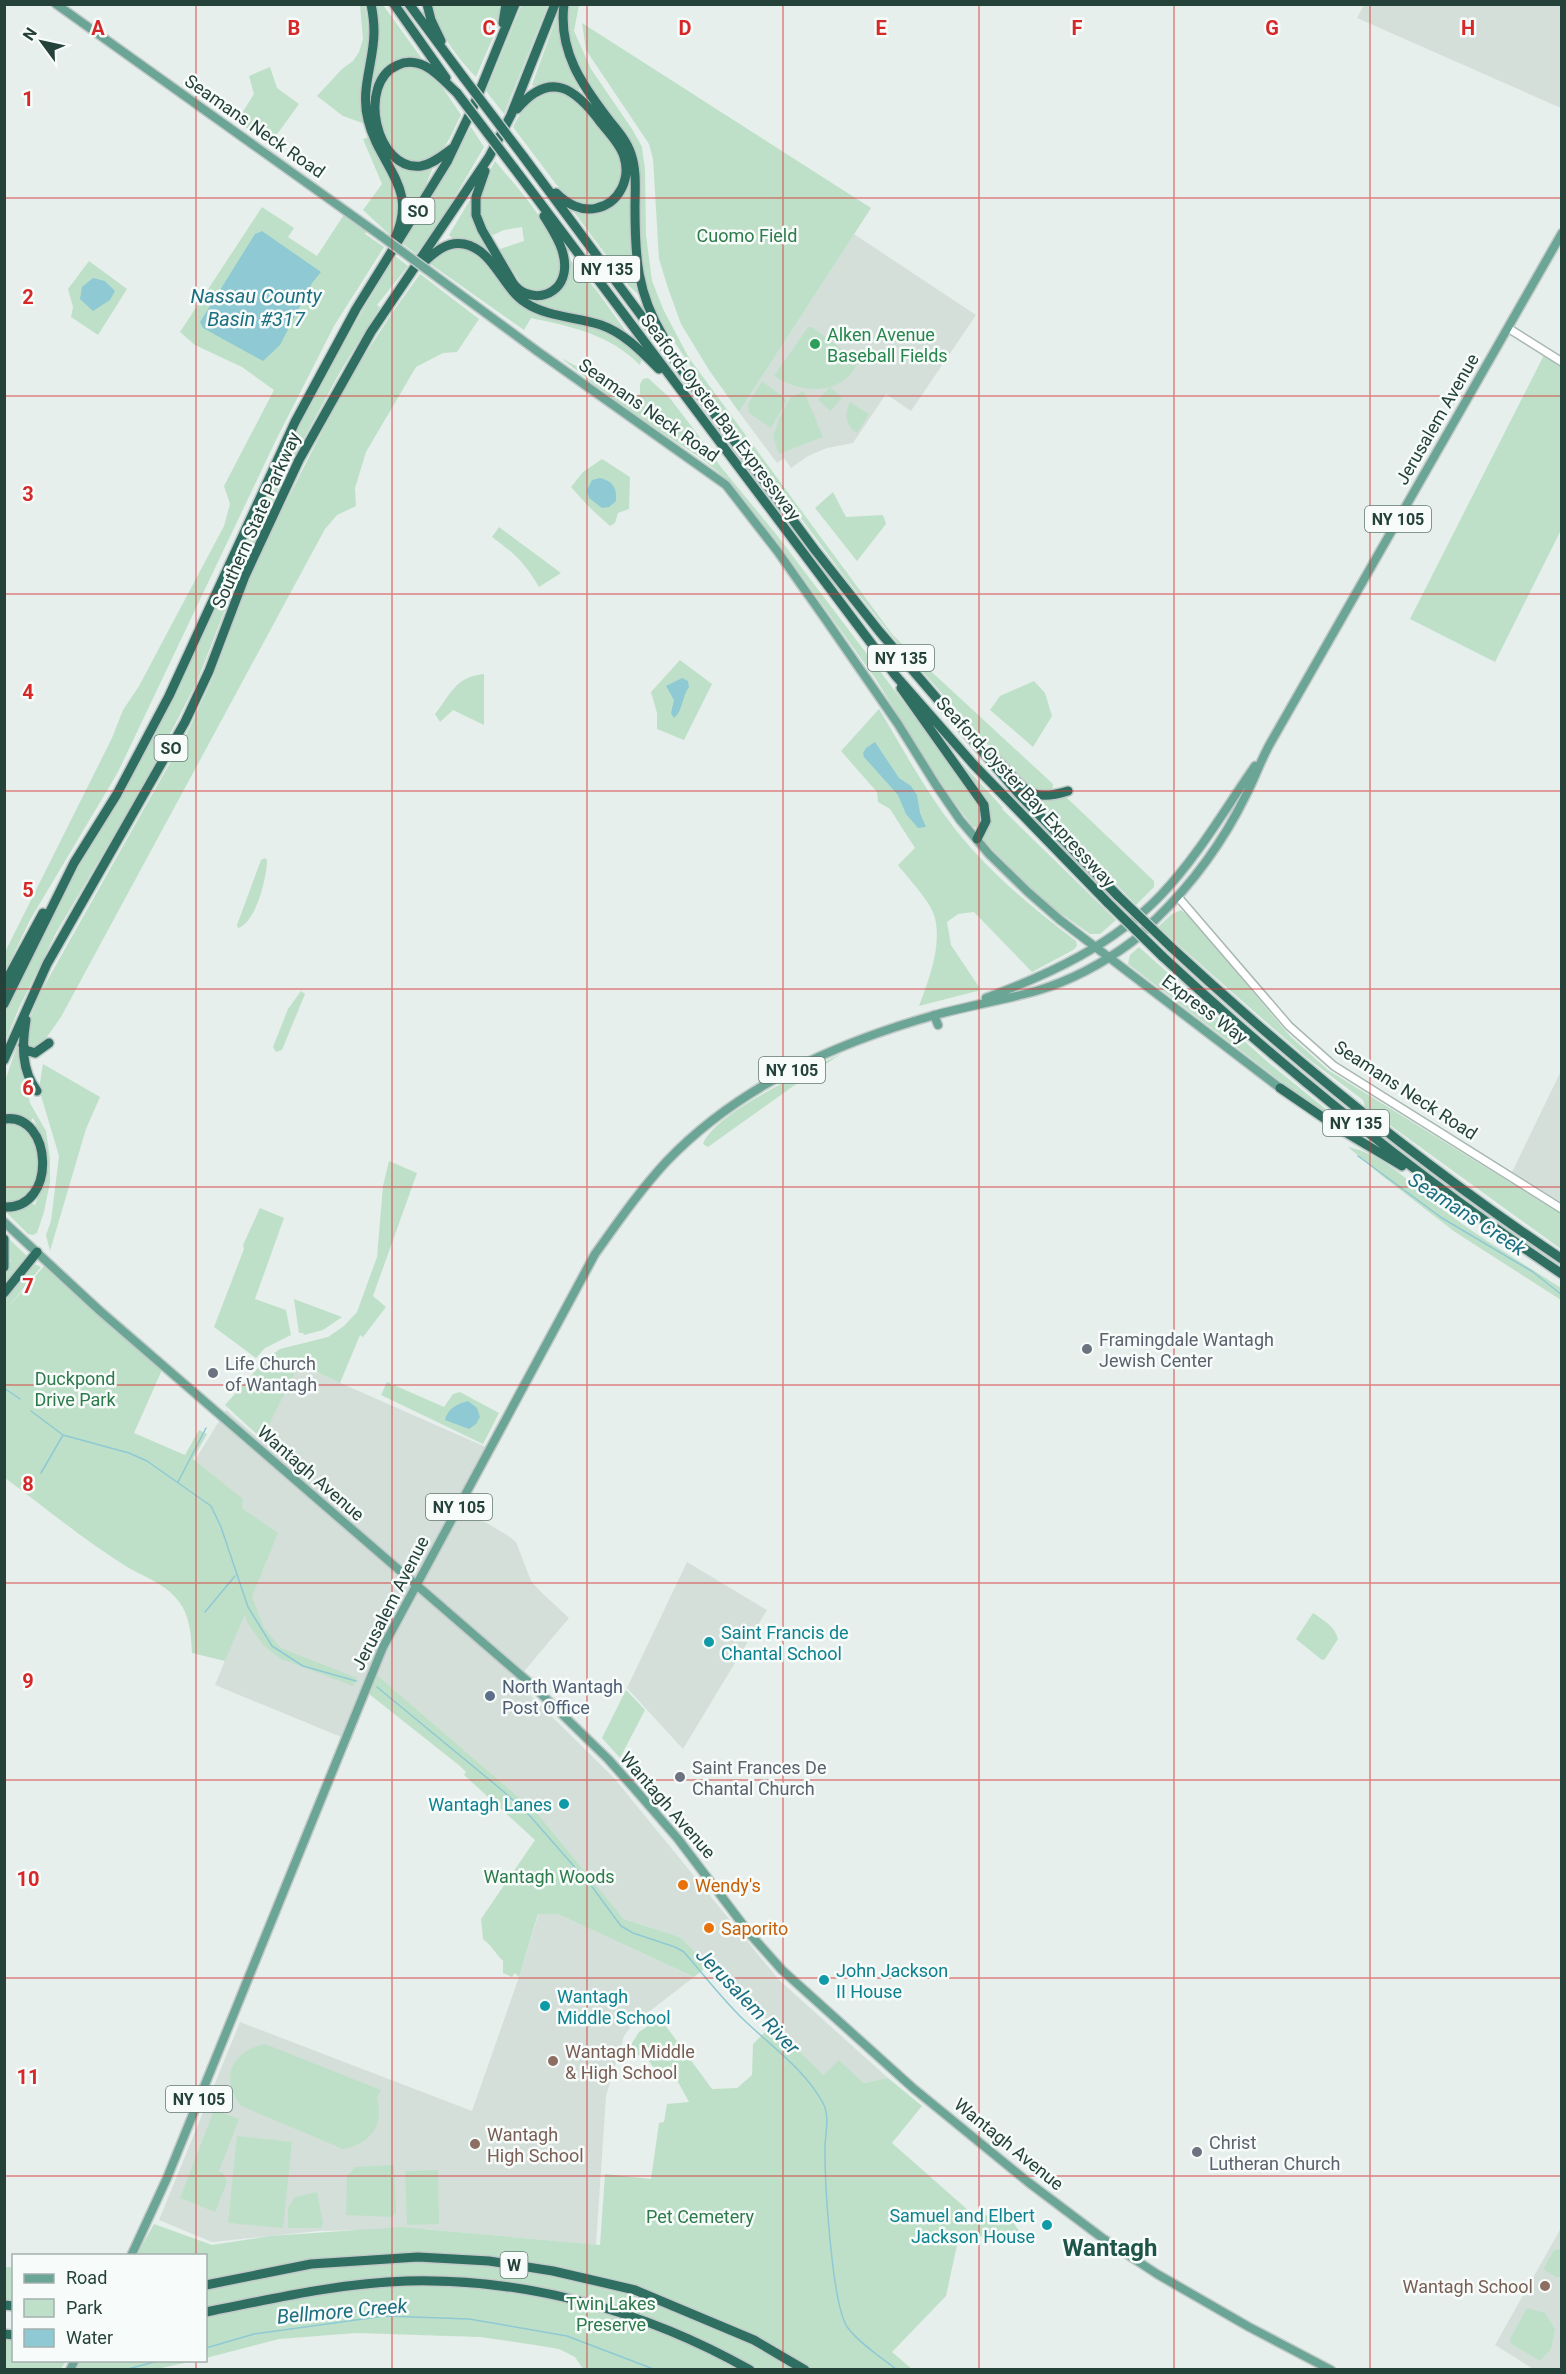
<svg xmlns="http://www.w3.org/2000/svg" width="1566" height="2374" font-family="Roboto,sans-serif">
	<rect width="100%" height="100%" fill="#e6efeb"/>
	<path fill="#d4dfda" d="M1364 5H1561V108L1357 18Z
		M854 234 976 315 911 411 886 394 853 443 827 448 808 456 791 468 784 458 777 463 739 412Z
		M1561 1071V1202L1512 1172Z
		M304 1367 488 1448 456 1505 507 1535 516 1542 531 1581 540 1591 569 1618 516 1681 614 1778 779 1980 888 2078 863 2083 824 2075 680 1937 624 1919 537 1813 377 1675 351 1741 215 1685 277 1533 242 1508 195 1460 226 1410 261 1441 295 1369Z
		M687 1562 767 1610 683 1749 627 1688Z
		M541 1906 694 1977 633 2024 624 2036 606 2096 596 2245 425 2229 318 2231 212 2242 159 2220 240 2022 472 2111 519 1977Z
		M1561 2228V2369H1533L1495 2345Z"/>
	<path fill="#bfe0c8" d="M522 4 548 5 504 114 486 91Z
		M360 5H365C366 14 368 23 368 32 369 65 352 91 365 124L343 116 317 96 342 69 353 61 359 52 363 39Z
		M374 5H383L425 63C408 53 387 59 378 76 374 83 372 92 370 99Z
		M431 5H503L500 21 476 77C457 58 438 31 431 5Z
		M567 5H579L574 31 591 69 632 129 642 147 645 170 646 235 652 281 664 311 689 358 892 634 908 650 1053 784 1052 791 1041 794 1022 783 905 652 844 576 719 408 665 328 649 300 639 258 638 162C633 147 624 136 615 122 587 84 561 55 567 5Z
		M559 10H561L581 86 578 91C557 77 546 91 532 85Z
		M582 23 871 208 739 412 709 370 681 324 668 288 659 259 653 159 649 144 586 50Z
		M408 65 425 68 438 81 461 115C455 126 450 141 441 151 439 154 433 156 430 158 387 183 355 89 395 69 399 67 404 66 408 65Z
		M270 67 277 88 299 104 270 144 237 121 254 94 249 76Z
		M554 90C559 91 567 91 571 94 582 102 621 152 623 164 626 184 610 205 589 205 580 206 571 201 563 197L559 188 513 127C525 105 528 96 554 90Z
		M471 127 484 147 443 217 416 254 403 244Z
		M369 137 382 165 395 185 400 214 391 236 363 210 382 184 363 139Z
		M386 156 423 170 433 167 423 192 407 216Z
		M495 161C514 184 582 255 554 286 551 289 546 291 542 293L525 289 501 253 500 249 524 241 522 227 504 230 493 235C486 230 485 227 482 219 474 195 484 182 495 161Z
		M628 183H632V269L638 294 629 286 571 208C601 215 614 213 628 183Z
		M471 198 473 199 490 248 484 250 474 243 454 240 449 235Z
		M262 207 294 228 288 237 317 256 345 213 368 229 365 234 384 247 334 326 275 442 118 772 30 920 5 972V952L112 738 123 710 139 686 224 526 230 504 224 486 274 390 242 367 195 345 180 332Z
		M457 246 473 249 485 261 508 292 526 307 593 325 627 342 642 358 640 365C609 334 573 327 531 318L524 330 429 263 442 250Z
		M565 254 597 291 632 340 596 319 532 303 534 299 559 289Z
		M395 256 408 266 377 305 380 307 340 372 283 477 232 592 196 684 143 786 56 933 19 1008 5 1042 6 1004 66 887 106 822 154 735 307 408 329 367Z
		M89 261 127 289 98 335 71 317 73 307 68 289Z
		M420 274 479 319 457 352 443 353 416 367 366 452 355 488 356 506 337 515 325 529 61 1017 39 1048 34 1051 26 1047 29 1021 39 995 189 729 214 675 249 580 286 502 348 381 392 313Z
		M808 327H812L858 361C844 397 800 394 774 376Z
		M1545 353 1561 364V530L1495 662 1410 619Z
		M561 358 576 366 587 367 633 398 640 394V384L643 379 648 378 669 397 695 431 721 467 776 534 967 786 981 806 982 822 978 828 973 827 942 786 875 678 788 557 729 481 702 459 623 407Z
		M762 381 787 400 771 428 749 413 748 404Z
		M830 387 842 398 830 411 818 400Z
		M804 391 823 437 779 454 773 437 780 416 791 397Z
		M850 402 869 414 857 433C845 425 844 415 850 402Z
		M602 459 630 477 629 509 618 513 615 523 610 526 590 508 571 487 583 472Z
		M833 492 846 517 883 515 886 524 857 561 815 508Z
		M499 527 561 573 539 587C525 563 514 553 492 537Z
		M680 660 712 684 684 740 657 729V713L651 692Z
		M484 674V725L453 710 440 722 435 714C451 694 455 677 484 674Z
		M1034 681 1045 693 1052 716 1033 747 990 710 1000 696Z
		M879 709C903 749 926 792 955 829 989 872 1032 908 1076 941L1077 946 1073 950 1032 972 974 912 958 914 947 922 951 945 981 990 919 1006C929 980 943 943 934 915 930 901 907 877 898 865L915 848 890 809 878 802 877 792 841 751Z
		M956 757 1003 808 1002 809 1116 920 1100 934H1090L1060 913 1033 890 984 841 983 837C985 831 989 825 990 819 992 804 965 773 956 761Z
		M1065 796 1154 881V887L1136 905 1034 798Z
		M265 858 267 860C267 877 256 923 238 928L237 925 261 860Z
		M1181 910 1188 915 1290 1036 1328 1070 1561 1214V1249L1365 1107 1363 1100 1307 1058 1158 927 1172 914Z
		M1139 947 1270 1064 1354 1132 1355 1135 1284 1088 1281 1082 1266 1070 1128 964 1130 955Z
		M301 991 305 994 282 1050 276 1052 273 1047 288 1009Z
		M20 1037V1056L30 1103 46 1131 50 1158V1182L44 1212 37 1233 33 1235 28 1234 5 1211 21 1209 30 1203 35 1205C47 1175 47 1148 33 1118L30 1122 21 1115H5V1081Z
		M841 1054 806 1077 708 1147 703 1144C714 1113 810 1069 841 1054Z
		M43 1064 100 1097 86 1129 50 1251 46 1235 51 1221 59 1156 39 1089Z
		M4 1122H17L35 1137 38 1157 37 1183 20 1201 5 1204Z
		M1348 1147C1386 1154 1423 1195 1454 1218 1488 1243 1526 1265 1561 1288V1300L1455 1232 1381 1175Z
		M389 1161 417 1173 373 1296 386 1307 363 1337 360 1335 340 1383 299 1364 262 1439 225 1405 266 1359 280 1349 328 1337 344 1326 357 1312 377 1257 383 1186Z
		M260 1208 284 1218 255 1299 286 1310 291 1335 265 1348 256 1358 214 1327 244 1249 243 1245Z
		M7 1237 28 1257 5 1286V1276L11 1260 8 1259Z
		M34 1264 41 1267 8 1307 45 1265 162 1370 134 1433 185 1455 199 1430 207 1434 193 1459 243 1499 242 1508 278 1533 252 1597 264 1628 281 1648 357 1678 353 1686 279 1658 263 1645 247 1622 245 1614 225 1661 192 1653C191 1632 190 1613 175 1597 162 1582 141 1576 124 1565 83 1539 44 1507 5 1478V1296Z
		M294 1299 342 1317 323 1330 304 1335 303 1333H299Z
		M387 1382 444 1407 453 1394 460 1392 499 1413 483 1444 381 1395Z
		M1313 1613C1323 1620 1335 1626 1338 1639L1325 1659 1322 1660 1296 1639Z
		M377 1675 537 1813 624 1919 680 1937 709 1965 694 1977 558 1914H538L519 1977 515 1973 512 1977 503 1973V1961C495 1953 492 1946 483 1939L481 1919 535 1840 464 1775 466 1772 460 1766 369 1694Z
		M626 1690 645 1710 620 1758 602 1738Z
		M660 2018 712 2089 737 2088 752 2075 753 2044 772 2025 824 2075 839 2060 863 2083 888 2078 922 2106 892 2143 969 2211 1013 2222 1025 2240 1005 2237 959 2236 946 2296 892 2352 913 2370 583 2369 575 2357 559 2349 535 2345 480 2337 356 2333 279 2339 206 2358V2256H136L154 2224 212 2245 270 2236 401 2227 600 2245 605 2174 651 2179 659 2123 664 2122 667 2104 689 2102 673 2073H658L645 2056 625 2054 639 2032Z
		M265 2044 381 2090 377 2098C385 2125 370 2144 343 2149L241 2106C219 2078 232 2051 265 2044Z
		M214 2110 239 2119 219 2171 213 2169 223 2173 227 2182 215 2212 180 2198Z
		M237 2136 292 2142 283 2228 228 2223Z
		M394 2165 396 2213 392 2217 346 2215 347 2176 355 2167Z
		M438 2170 439 2224 407 2225 405 2171Z
		M317 2192 323 2223 321 2228H288V2208L295 2197Z
		M1558 2249 1561 2251V2277H1556L1543 2269 1554 2250Z
		M4 2267H13V2301L5 2300Z
		M1527 2308 1545 2313 1555 2329 1551 2349 1540 2361 1511 2344 1510 2339Z
		M5 2339 13 2340 14 2360 66 2361 61 2369H5Z
		M78 2361H193L157 2369 73 2370Z"/>
	<path fill="#8ec9d4" d="M262 231 321 272 312 283 280 345 263 361 203 328 200 322 255 234Z
		M93 278 105 281 115 291 110 300 93 311 80 299 82 287Z
		M600 478C613 481 617 488 616 501L609 507 602 508 589 498 587 490 592 480Z
		M682 678 688 681 689 687C682 696 683 711 674 718L671 713 674 700 666 686Z
		M875 742 899 778 911 786 917 795 920 813 926 827 918 828 906 814 898 795 864 757 863 753 866 748Z
		M468 1401 477 1408 480 1417 476 1424 469 1429 445 1420C448 1408 457 1404 468 1401Z"/>
	<g fill="none" stroke-linecap="round" stroke-linejoin="round">
		<path stroke="#8ec9d4" stroke-width="1.5" d="M1358 1156 1442 1218 1533 1272 1562 1295
			M4 1388 20 1399
			M31 1411 63 1435 129 1453 147 1461 211 1506 221 1527 248 1607 272 1646 303 1666 356 1681
			M41 1473 63 1435
			M178 1482 206 1428
			M205 1612 235 1576
			M377 1687 503 1791 530 1816 593 1888 621 1926 633 1933 675 1947 684 1952C704 1975 723 2000 744 2020 771 2046 805 2070 823 2103 831 2118 824 2137 825 2152 825 2184 832 2308 848 2328 861 2345 881 2357 897 2370
			M206 2348 254 2334 385 2316 469 2319 567 2336 656 2370
			M124 2370 162 2360"/>
		<defs>
			<path id="minor" d="M1508 328 1562 362
				M1178 897 1289 1026 1334 1066 1562 1209"/>
			<path id="major" d="M56 4 381 236
				M426 269 537 351 726 485 778 552 826 620 898 724 936 785 960 820 989 854 1028 892 1060 920 1280 1088
				M986 998C1050 974 1113 945 1161 895 1198 856 1225 809 1255 766
				M934 1015 938 1025
				M4 1222 100 1311 532 1685 608 1759 633 1787 678 1839 750 1934 782 1970 913 2088 1028 2182 1101 2237 1157 2274 1249 2327 1331 2370
				M131 2256 167 2178 383 1647 595 1254C618 1222 640 1190 667 1161 739 1086 836 1043 935 1015 968 1006 1003 1000 1036 991 1070 981 1105 962 1133 941 1141 935 1148 926 1156 919 1193 883 1223 842 1246 795 1255 778 1261 759 1271 742L1562 233
				M70 2370 75 2360"/>
			<path id="highway" d="M371 4C373 14 374 23 374 32 374 62 360 89 368 120 380 168 420 187 394 240
				M394 4 446 78
				M409 4 464 78
				M427 4 431 20 441 41
				M564 4C558 51 582 85 609 120 617 130 627 141 631 154 637 171 635 191 635 208 635 257 637 293 663 336
				M503 23 506 4
				M517 109C551 69 576 89 601 123 609 133 621 145 624 157 631 179 619 203 597 208 582 212 567 204 556 193
				M453 148C443 155 433 164 421 166 376 172 356 82 398 65 406 61 416 62 425 66 437 72 447 84 457 93
				M523 156 815 550 879 631 1018 793 1118 896
				M514 168 895 675 974 765 1108 903
				M485 171 476 197V215L482 230 513 283C527 303 559 299 564 273 568 253 554 232 544 216
				M424 262C435 252 447 241 464 244 494 250 502 288 526 303 547 317 577 317 601 325 624 333 642 352 659 369
				M901 688 984 805 986 821 977 839
				M998 761C1025 787 1027 804 1068 791
				M1171 947C1293 1060 1423 1166 1562 1259
				M1162 956C1287 1072 1420 1179 1562 1274
				M4 985 43 913
				M4 1004 74 863 117 794 169 696 295 422 356 309 447 162 474 105 515 4
				M26 1020C22 1045 21 1070 37 1091
				M23 1045 26 1050 35 1053 49 1043
				M4 1060 47 964 185 722 209 671 245 576 299 460 371 332 489 157 511 115 555 4
				M1280 1088 1340 1129 1402 1166
				M4 1119C53 1112 58 1210 4 1207
				M4 1239V1267
				M4 1293 37 1252
				M206 2285 311 2264 418 2257 489 2261 553 2271 635 2290 754 2340 805 2370
				M4 2305 14 2306
				M206 2312C272 2299 339 2283 407 2281 527 2278 646 2311 750 2370
				M4 2334 14 2335"/>
		</defs>
		<use href="#minor" stroke="#a8b8b2" stroke-width="10"/>
		<use href="#major" stroke="#c2cac8" stroke-width="11"/>
		<use href="#highway" stroke="#c2cac8" stroke-width="12"/>
		<use href="#minor" stroke="#fff" stroke-width="7"/>
		<use href="#major" stroke="#6aa596" stroke-width="8"/>
		<use href="#highway" stroke="#2f6f62" stroke-width="9"/>
		<defs>
			<path id="major-bridge" d="M381 236 426 269"/>
			<path id="highway-bridge" d="M464 78 523 156
				M457 93 514 168
				M1118 896 1171 947
				M1108 903 1162 956"/>
		</defs>
		<use href="#major-bridge" stroke="#c2cac8" stroke-width="11" stroke-linecap="butt"/>
		<use href="#highway-bridge" stroke="#c2cac8" stroke-width="12" stroke-linecap="butt"/>
		<use href="#major-bridge" stroke="#6aa596" stroke-width="8"/>
		<use href="#highway-bridge" stroke="#2f6f62" stroke-width="9"/>
	</g>
	<path fill="none" stroke="#d62828" stroke-width="1.5" stroke-opacity="0.55" d="M196 4V2256M392 4V2370M587 4V2370M783 4V2370M979 4V2370M1174 4V2370M1370 4V2370M4 198H1562M4 396H1562M4 594H1562M4 791H1562M4 989H1562M4 1187H1562M4 1385H1562M4 1583H1562M4 1780H1562M4 1978H1562M4 2176H1562M196 2360V2370"/>
	<circle fill="#2e9e5b" stroke="#f7fbf9" stroke-width="2" cx="815" cy="344" r="6"/>
	<g fill="#6b7280" stroke="#f7fbf9" stroke-width="2">
		<circle cx="1087" cy="1349" r="6"/>
		<circle cx="213" cy="1373" r="6"/>
		<circle cx="680" cy="1777" r="6"/>
		<circle cx="1197" cy="2152" r="6"/>
	</g>
	<g fill="#0f9aa8" stroke="#f7fbf9" stroke-width="2">
		<circle cx="709" cy="1642" r="6"/>
		<circle cx="564" cy="1804" r="6"/>
		<circle cx="824" cy="1980" r="6"/>
		<circle cx="545" cy="2006" r="6"/>
		<circle cx="1047" cy="2225" r="6"/>
	</g>
	<circle fill="#5c6f8a" stroke="#f7fbf9" stroke-width="2" cx="490" cy="1696" r="6"/>
	<g fill="#e8710a" stroke="#f7fbf9" stroke-width="2">
		<circle cx="683" cy="1885" r="6"/>
		<circle cx="709" cy="1928" r="6"/>
	</g>
	<g fill="#8d6e63" stroke="#f7fbf9" stroke-width="2">
		<circle cx="553" cy="2061" r="6"/>
		<circle cx="475" cy="2144" r="6"/>
		<circle cx="1545" cy="2286" r="6"/>
	</g>
	<g text-anchor="middle" dominant-baseline="central" stroke-width="5" stroke-linejoin="round" paint-order="stroke">
		<g fill="#f7fbf9" stroke="#637a73" stroke-width="1.5">
			<rect x="401.5" y="198" width="33" height="26" rx="4.5"/>
			<rect x="574" y="256" width="66" height="26" rx="4.5"/>
			<rect x="1365" y="506" width="66" height="26" rx="4.5"/>
			<rect x="868" y="645" width="66" height="26" rx="4.5"/>
			<rect x="154.5" y="735" width="33" height="26" rx="4.5"/>
			<rect x="759" y="1057" width="66" height="26" rx="4.5"/>
			<rect x="1323" y="1110" width="66" height="26" rx="4.5"/>
			<rect x="426" y="1494" width="66" height="26" rx="4.5"/>
			<rect x="166" y="2086" width="66" height="26" rx="4.5"/>
			<rect x="500.5" y="2252" width="27" height="26" rx="4.5"/>
		</g>
		<g font-size="16" font-weight="bold" fill="#24423a">
			<text x="418" y="211">SO</text>
			<text x="607" y="269">NY 135</text>
			<text x="1398" y="519">NY 105</text>
			<text x="901" y="658">NY 135</text>
			<text x="171" y="748">SO</text>
			<text x="792" y="1070">NY 105</text>
			<text x="1356" y="1123">NY 135</text>
			<text x="459" y="1507">NY 105</text>
			<text x="199" y="2099">NY 105</text>
			<text x="514" y="2265">W</text>
		</g>
		<g font-size="18" fill="#24423a" stroke="#f7fbf9">
			<text transform="translate(255 126) rotate(35)">Seamans Neck Road</text>
			<text transform="translate(649 410) rotate(35)">Seamans Neck Road</text>
			<text transform="translate(721 417) rotate(53)">Seaford-Oyster Bay Expressway</text>
			<text transform="translate(1437 419) rotate(-60)">Jerusalem Avenue</text>
			<text transform="translate(256 520) rotate(-66)">Southern State Parkway</text>
			<text transform="translate(1026 792) rotate(47)">Seaford-Oyster Bay Expressway</text>
			<text transform="translate(1205 1009) rotate(37)">Express Way</text>
			<text transform="translate(1406 1090) rotate(33)">Seamans Neck Road</text>
			<text transform="translate(311 1473) rotate(41)">Wantagh Avenue</text>
			<text transform="translate(390 1603) rotate(-63)">Jerusalem Avenue</text>
			<text transform="translate(668 1805) rotate(49)">Wantagh Avenue</text>
			<text transform="translate(1009 2144) rotate(39)">Wantagh Avenue</text>
		</g>
		<g font-size="18" fill="#2d7a4b" stroke="#f7fbf9">
			<text x="747" y="235">Cuomo Field</text>
			<text x="75" y="1378">Duckpond<tspan x="75" dy="21">Drive Park</tspan></text>
			<text x="549" y="1876">Wantagh Woods</text>
			<text x="700" y="2216">Pet Cemetery</text>
			<text x="611" y="2303">Twin Lakes<tspan x="611" dy="21">Preserve</tspan></text>
		</g>
		<g font-size="18" fill="#27864d" stroke="#f7fbf9" text-anchor="start">
			<text x="827" y="334">Alken Avenue<tspan x="827" dy="21">Baseball Fields</tspan></text>
		</g>
		<g font-size="18" fill="#5b616d" stroke="#f7fbf9" text-anchor="start">
			<text x="1099" y="1339">Framingdale Wantagh<tspan x="1099" dy="21">Jewish Center</tspan></text>
			<text x="225" y="1363">Life Church<tspan x="225" dy="21">of Wantagh</tspan></text>
			<text x="692" y="1767">Saint Frances De<tspan x="692" dy="21">Chantal Church</tspan></text>
			<text x="1209" y="2142">Christ<tspan x="1209" dy="21">Lutheran Church</tspan></text>
		</g>
		<g font-size="18" fill="#0d838f" stroke="#f7fbf9" text-anchor="start">
			<text x="721" y="1632">Saint Francis de<tspan x="721" dy="21">Chantal School</tspan></text>
			<text x="552" y="1804" text-anchor="end">Wantagh Lanes</text>
			<text x="836" y="1970">John Jackson<tspan x="836" dy="21">II House</tspan></text>
			<text x="557" y="1996">Wantagh<tspan x="557" dy="21">Middle School</tspan></text>
			<text x="1035" y="2215" text-anchor="end">Samuel and Elbert<tspan x="1035" dy="21">Jackson House</tspan></text>
		</g>
		<g font-size="18" fill="#4e5e75" stroke="#f7fbf9" text-anchor="start">
			<text x="502" y="1686">North Wantagh<tspan x="502" dy="21">Post Office</tspan></text>
		</g>
		<g font-size="18" fill="#c56008" stroke="#f7fbf9" text-anchor="start">
			<text x="695" y="1885">Wendy's</text>
			<text x="721" y="1928">Saporito</text>
		</g>
		<g font-size="18" fill="#785e54" stroke="#f7fbf9" text-anchor="start">
			<text x="565" y="2051">Wantagh Middle<tspan x="565" dy="21">&amp; High School</tspan></text>
			<text x="487" y="2134">Wantagh<tspan x="487" dy="21">High School</tspan></text>
			<text x="1533" y="2286" text-anchor="end">Wantagh School</text>
		</g>
		<g font-size="20" font-style="italic" fill="#1c6f80" stroke="#f7fbf9">
			<text x="256" y="296">Nassau County<tspan x="256" dy="23">Basin #317</tspan></text>
			<text transform="translate(1467 1214) rotate(33)">Seamans Creek</text>
			<text transform="translate(748 2001) rotate(46)">Jerusalem River</text>
			<text transform="translate(342 2311) rotate(-5)">Bellmore Creek</text>
		</g>
		<g font-size="24" font-weight="bold" fill="#1f5548" stroke="#f7fbf9">
			<text x="1110" y="2248">Wantagh</text>
		</g>
	</g>
	<g font-size="20" text-anchor="middle" font-weight="bold" fill="#d62828" stroke="#f7fbf9" stroke-width="5" stroke-linejoin="round" paint-order="stroke">
		<text x="98" y="35">A</text>
		<text x="294" y="35">B</text>
		<text x="489" y="35">C</text>
		<text x="685" y="35">D</text>
		<text x="881" y="35">E</text>
		<text x="1077" y="35">F</text>
		<text x="1272" y="35">G</text>
		<text x="1468" y="35">H</text>
		<text x="28" y="106">1</text>
		<text x="28" y="304">2</text>
		<text x="28" y="501">3</text>
		<text x="28" y="699">4</text>
		<text x="28" y="897">5</text>
		<text x="28" y="1095">6</text>
		<text x="28" y="1293">7</text>
		<text x="28" y="1491">8</text>
		<text x="28" y="1688">9</text>
		<text x="28" y="1886">10</text>
		<text x="28" y="2084">11</text>
	</g>
	<rect width="1566" height="2374" fill="none" stroke="#24423a" stroke-width="12"/>
	<rect x="12" y="2254" width="195" height="108" fill="#f7fbf9" stroke="#a3b1ad" stroke-width="1.5"/>
	<rect x="24" y="2274" width="30" height="9" fill="#6aa596" stroke="#a3b1ad" stroke-width="1.5"/>
	<text x="66" y="2284" font-size="18" fill="#24423a">Road</text>
	<rect x="24" y="2299" width="30" height="18" fill="#bfe0c8" stroke="#a3b1ad" stroke-width="1.5"/>
	<text x="66" y="2314" font-size="18" fill="#24423a">Park</text>
	<rect x="24" y="2329" width="30" height="18" fill="#8ec9d4" stroke="#a3b1ad" stroke-width="1.5"/>
	<text x="66" y="2344" font-size="18" fill="#24423a">Water</text>
	<g transform="translate(42 42) rotate(303)" stroke="#f7fbf9" stroke-width="4.5" paint-order="stroke">
	<path d="M0-4.5L10 22L0 15L-10 22Z" fill="#24423a"/>
	<text y="-9" font-size="16" font-weight="bold" text-anchor="middle" fill="#24423a">N</text>
	</g>
</svg>
